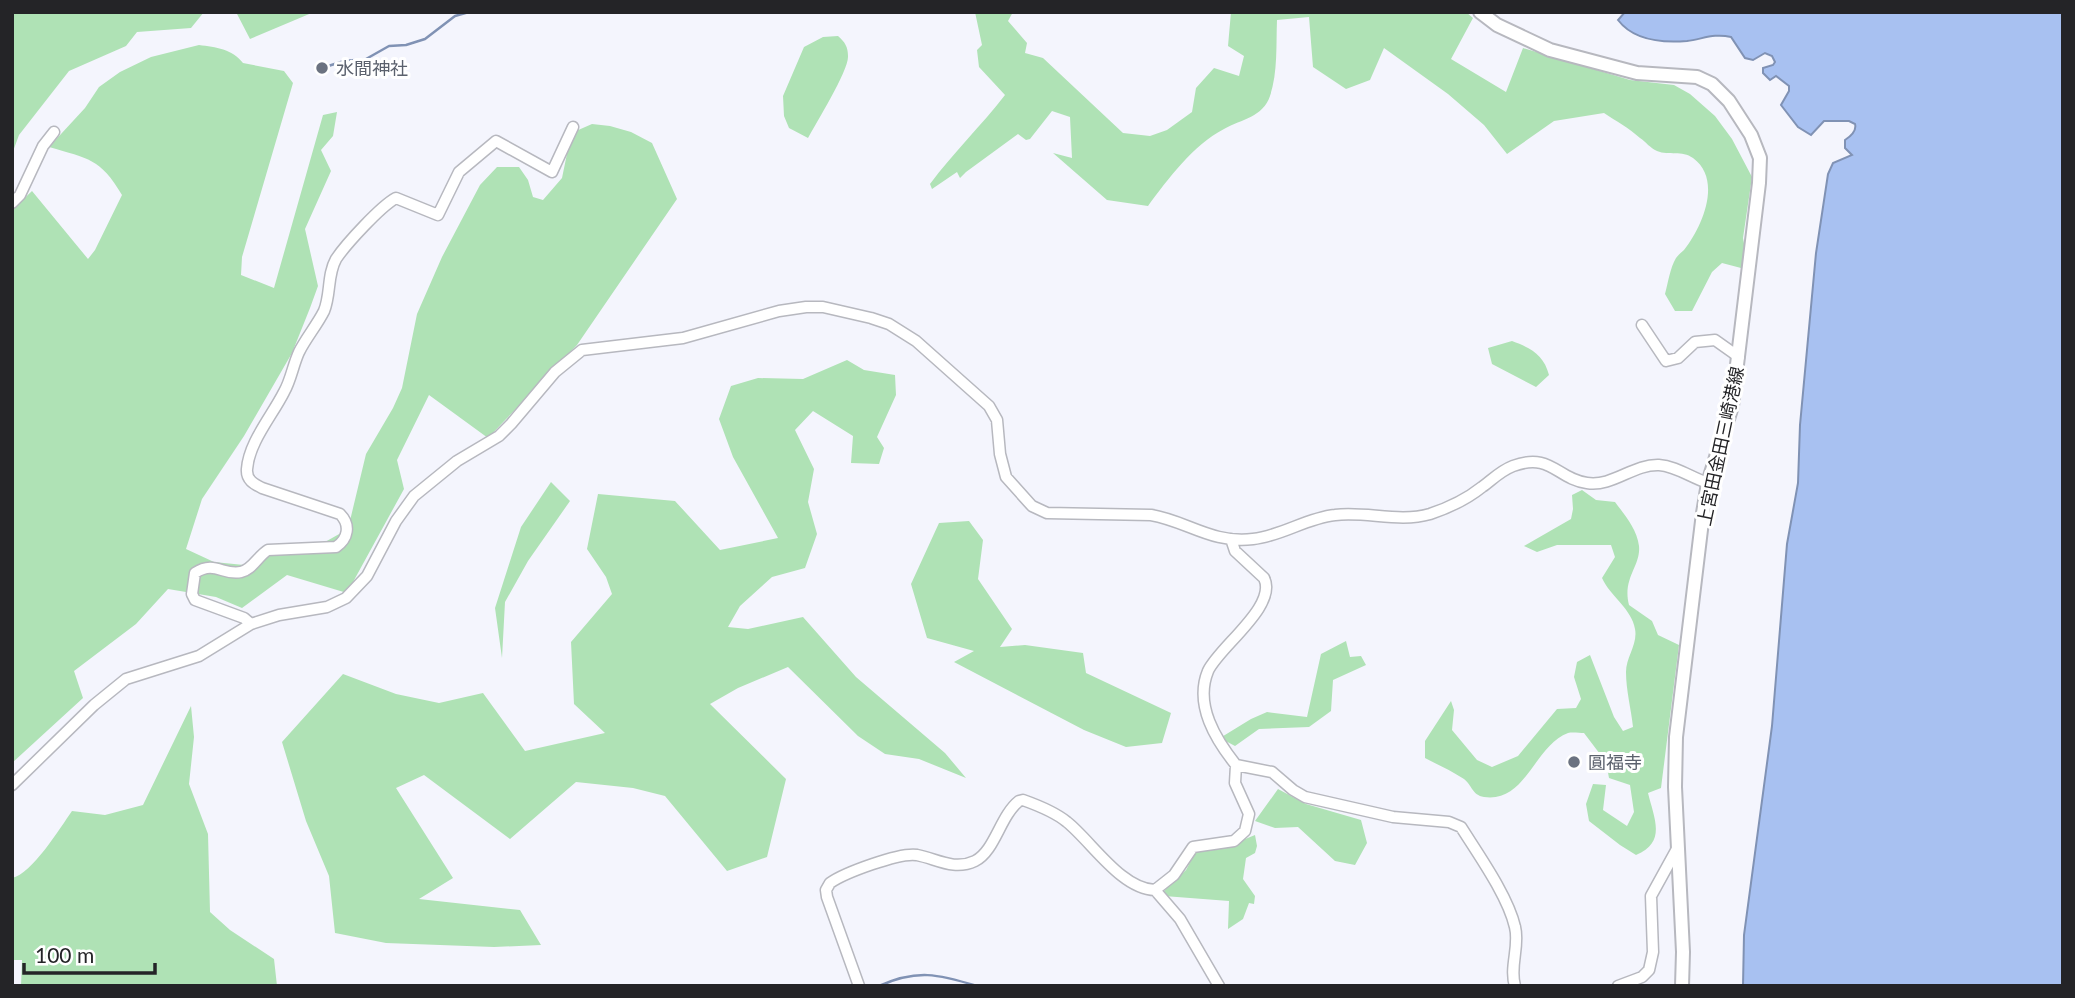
<svg xmlns="http://www.w3.org/2000/svg" width="2075" height="998" font-family="Lato,'Noto Sans JP',sans-serif">
	<rect width="100%" height="100%" fill="#f4f5fd"/>
	<path fill="#afe2b5" d="M12 12H204L191 28 137 32 126 46 69 71 19 135 12 154Z
		M236 12H314L250 39Z
		M975 12H1013L1008 21 1027 43 1025 53 1043 58 1123 133 1150 136 1167 130 1192 112 1196 88 1214 68 1239 76 1244 56 1228 46 1231 12H1466L1473 18 1451 59 1506 92 1523 48 1630 80 1674 85 1690 94 1715 116 1732 139 1752 177 1743 238 1748 265 1741 268 1722 263 1712 272 1692 311H1675L1665 294C1668 283 1670 268 1676 258 1678 255 1681 253 1684 250 1702 227 1723 180 1693 158 1682 150 1669 156 1657 151 1650 148 1646 142 1640 138 1629 128 1616 121 1604 113L1554 121 1507 154 1484 125 1448 94 1384 48 1370 80 1346 89 1313 67 1309 17 1277 20C1276 44 1278 72 1270 96 1263 117 1242 119 1224 129 1193 145 1168 179 1148 206L1107 200 1053 153 1072 158 1070 117 1052 111 1030 139 1026 140 1018 134 966 172 960 178 957 172 932 189 930 184C953 153 981 126 1005 95L979 67 977 50 982 45Z
		M838 36C845 42 848 47 848 56 849 70 816 123 808 138L789 128 784 116 783 96 804 47 823 37Z
		M199 45C216 47 232 49 243 63L284 71 293 83 242 257 241 275 274 288 323 115 337 112 333 136 321 150 331 171 305 229 318 286 310 308 292 353 244 436 202 499 186 549 214 562 244 565 264 547 325 542 348 529 366 454 393 408 402 388 417 314 442 257 480 185 497 167H519L528 180 533 197 543 200 562 178 569 144 576 131 592 124 610 126 631 132 652 143 677 199 577 345 488 438 429 395 397 460 404 489 347 593 287 575 242 608 216 597 168 589 136 624 74 671 83 698 12 763V210L32 191 88 259 95 250 122 195C100 158 89 159 49 147L85 108 99 87 120 72 151 57Z
		M1512 341C1531 348 1544 355 1549 375L1536 387 1492 364 1488 348Z
		M847 360 864 370 895 375 896 395 877 437 884 448 879 464 851 463 853 436 813 411 795 430 814 469 808 502 817 534 805 568 772 577 740 606 728 627 748 629 803 617 856 677 945 753 966 778 919 759 885 754 858 736 788 667 738 688 710 704 786 779 767 857 727 871 665 796 633 788 576 782 510 839 424 775 396 788 453 878 419 899 520 910 541 945 494 947 386 943 335 933 329 876 306 821 282 742 343 674 396 694 439 703 483 693 525 751 605 733 574 704 571 642 612 594 606 577 587 549 598 494 675 501 720 550 778 538 733 457 719 419 731 386 758 378 803 379Z
		M551 482 570 501 528 561 505 602 502 658 495 608 521 527Z
		M1582 490 1596 500 1615 502C1624 514 1637 529 1639 546 1641 566 1622 578 1629 605L1652 621 1658 635 1679 645 1661 788 1648 793C1654 818 1667 842 1636 855L1620 845 1589 821 1586 804 1593 784 1606 785 1603 810 1627 826 1634 812 1630 785 1609 778 1606 762 1584 733C1580 733 1572 732 1568 733 1534 746 1526 803 1484 797 1472 795 1472 785 1464 779 1452 771 1438 765 1425 758V741L1451 701 1454 710 1452 730 1477 760 1492 767 1518 756 1557 709 1576 708 1581 699 1574 677 1577 662 1590 655 1614 717 1623 731 1633 727C1631 709 1626 690 1626 672 1626 657 1638 644 1635 629 1632 609 1610 596 1602 578L1615 557 1611 545H1557L1537 552 1524 546 1571 519 1573 509 1572 495Z
		M969 521 983 540 978 579 1012 629 1000 647 1025 645 1083 653 1086 673 1171 713 1162 743 1126 747 1084 730 954 662 974 651 927 638 911 584 939 523Z
		M1346 641 1350 657 1361 656 1366 665 1333 680 1331 711 1309 727 1259 729 1235 746 1220 738 1251 719 1267 712 1307 717 1321 654Z
		M191 706 194 737 189 784 208 834 210 912 230 930 274 959 277 986H21L22 960H12V878C32 874 60 828 72 811L105 815 143 805Z
		M1278 789 1306 804 1361 820 1367 843 1355 865 1335 861 1298 827 1275 828 1255 821Z
		M1255 835 1257 846 1255 853 1246 858 1243 879 1255 896 1254 904 1249 903 1243 919 1228 929 1229 901 1164 896 1162 893 1186 870 1196 851 1221 849Z"/>
	<path fill="#a8c1f1" stroke="#8092b4" stroke-width="2" d="M1625 12H2063V986H1743L1744 935 1772 726 1787 544 1798 483 1800 425 1816 253 1828 174 1833 163 1852 155 1845 148V140C1851 136 1857 131 1855 124L1849 121H1824L1811 135 1798 127 1781 105 1789 91V86L1776 76 1770 80 1763 73V68L1773 65 1775 62 1772 56 1765 53 1753 60 1745 58 1731 37C1714 33 1703 39 1687 41 1663 43 1634 41 1618 20Z"/>
	<g fill="none" stroke-linecap="round" stroke-linejoin="round">
		<path stroke="#8092b4" stroke-width="2.5" d="M322 68 344 61 366 59 389 46 406 45 425 39 455 16 469 12
			M879 986C917 969 938 974 977 986"/>
		<defs>
			<path id="minor" d="M12 203 20 195 43 146 54 132
				M1642 325 1666 361 1678 358 1695 342 1715 340 1739 357
				M1231 539 1235 551 1264 578C1278 606 1219 647 1208 671 1194 705 1216 740 1236 765L1272 772 1293 790 1305 797 1393 817 1449 822 1461 827C1478 854 1508 896 1515 927 1520 946 1509 967 1515 986
				M251 624 244 618 195 600 192 594 195 573C215 560 223 576 241 572 252 570 258 556 268 550L336 547C348 539 351 525 340 514L262 488C254 484 246 480 247 469 249 442 272 416 284 392 291 380 293 365 299 352 306 338 317 325 324 311 331 294 327 275 336 259 346 244 381 206 396 198L438 215 459 172 496 141 552 172 573 127
				M12 785 94 705 126 679 199 656 251 624 279 615 327 607 346 598 367 576 396 521 414 496 457 461 499 436 511 424 555 372 582 350 683 338 779 311 806 307H823L871 318 889 324 916 341 989 406 997 420 1000 454 1006 477 1032 506 1047 513 1151 515C1187 521 1212 544 1253 539 1282 536 1306 518 1335 515 1366 511 1399 523 1430 514 1448 508 1467 499 1482 487 1492 480 1500 471 1513 466 1551 452 1557 479 1587 483 1613 487 1633 464 1659 465 1676 466 1692 478 1708 483
				M1155 890 1174 875 1193 847 1234 841 1245 831 1249 814 1235 783 1236 765
				M859 986 827 897 826 890 830 883C844 873 900 852 917 855 937 859 954 871 975 861 995 851 1000 816 1019 801L1023 800C1037 805 1055 812 1067 822 1091 841 1121 889 1155 890L1180 919 1219 986
				M1618 986 1642 977 1649 970 1653 952 1651 896 1678 847"/>
			<path id="major" d="M1480 12 1497 25 1550 50 1637 73 1697 77 1712 84 1729 101 1751 135 1760 158 1759 183 1732 406 1708 483 1703 513 1676 737 1675 787 1683 952 1682 986"/>
		</defs>
		<use href="#minor" stroke="#b7b8bf" stroke-width="13"/>
		<use href="#major" stroke="#b7b8bf" stroke-width="16"/>
		<use href="#minor" stroke="#fff" stroke-width="10"/>
		<use href="#major" stroke="#fff" stroke-width="12"/>
	</g>
	<g fill="#6b7280" stroke="#fff" stroke-width="2.5">
		<circle cx="322" cy="68" r="7"/>
		<circle cx="1574" cy="762" r="7"/>
	</g>
	<g text-anchor="middle" dominant-baseline="central" stroke-width="6" stroke-linejoin="round" paint-order="stroke">
		<g font-size="18" fill="#5b616d" stroke="#fff" text-anchor="start">
			<text x="336" y="68">水間神社</text>
			<text x="1588" y="762">圓福寺</text>
		</g>
		<g font-size="18" fill="#242427" stroke="#fff">
			<text transform="translate(1720 446) rotate(-78)">上宮田金田三崎港線</text>
		</g>
	</g>
	<rect width="2075" height="998" fill="none" stroke="#242427" stroke-width="28"/>
	<path d="M24 963v10h131v-10" fill="none" stroke="#242427" stroke-width="3.5"/>
	<text x="35" y="963" font-size="21" fill="#242427" stroke="#ffffff" stroke-width="5" paint-order="stroke">100 m</text>
</svg>
